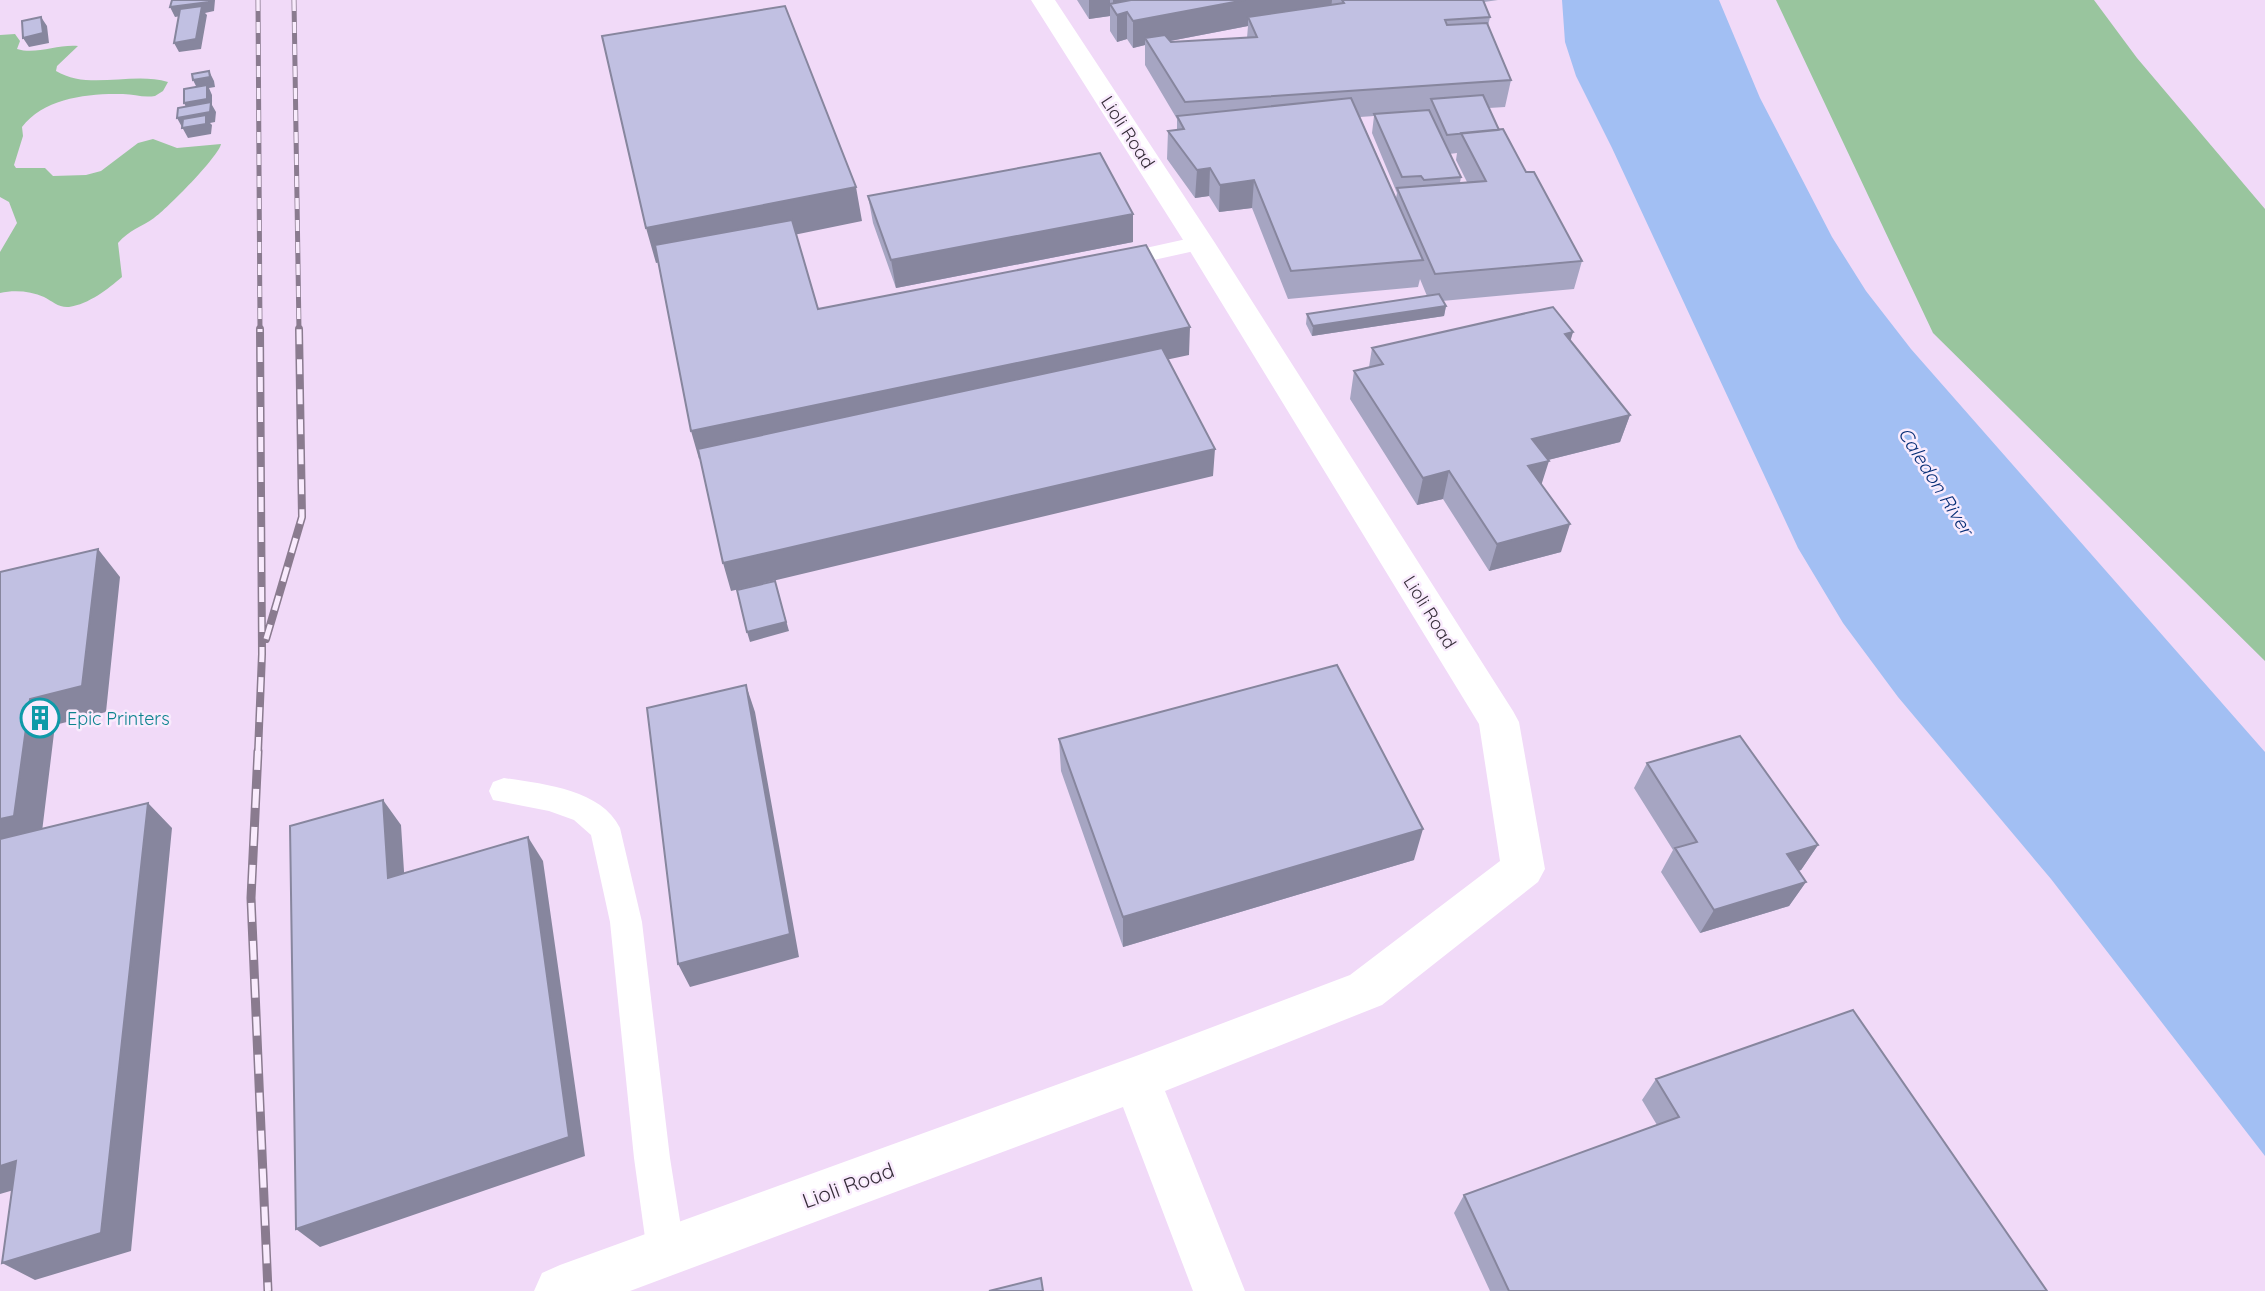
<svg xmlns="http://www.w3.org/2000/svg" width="2265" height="1291" font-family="Quicksand,sans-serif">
	<rect width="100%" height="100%" fill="#f1daf8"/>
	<path fill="#99c59e" d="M1776 0H2094L2137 58 2265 209V661L1933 333Z
		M15 34 20 41 17 49C36 55 58 44 78 46L57 66 56 71C89 91 132 71 168 82L163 91 155 96C143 98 134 94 123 94 88 93 44 98 22 127L23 136 14 165 16 168H45L53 176 86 175 101 171 138 143 153 139 177 148 221 144C219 156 167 209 154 218 141 227 129 230 118 243L122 277C108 289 89 304 69 307 59 308 52 301 44 297 31 291 14 290 0 293V252L17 223 9 202 0 197V35Z"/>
	<path fill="#a2bff3" d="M1562 0H1719L1760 98 1832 237 1866 291 1911 349 2265 752V1156L2051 879 1898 697 1843 623 1798 548 1612 148 1576 76 1565 42Z"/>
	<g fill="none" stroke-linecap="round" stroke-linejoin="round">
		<path fill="#fff" fill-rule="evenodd" d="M1200 236 1208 238 1211 243 1208 248 1113 269 1105 267 1102 262 1105 257Z
			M504 778C542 784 601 789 620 828L642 922 670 1158 685 1252 679 1265 666 1271 653 1265 647 1252 634 1158 610 922 591 835 574 820 549 811 493 800 489 791 493 782Z"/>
		<path fill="#fff" fill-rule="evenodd" d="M1031 0H1055L1215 243 1513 711 1519 722 1545 869 1538 882 1382 1005 1165 1091 1245 1291H1193L1123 1107 630 1291H534L542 1273 560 1265 1136 1056 1350 975 1500 861 1479 724 1185 243Z"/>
		<defs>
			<path id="rail-far2" d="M258 0 260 331
				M294 0 299 331"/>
			<path id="rail-far1" d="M266 639 302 517 299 329
				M258 752 262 654 260 329"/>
			<path id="rail" d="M258 751 251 898 268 1291"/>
		</defs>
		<use href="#rail-far2" stroke="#8a7b8f" stroke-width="5"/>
		<use href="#rail-far1" stroke="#8a7b8f" stroke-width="8"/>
		<use href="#rail" stroke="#8a7b8f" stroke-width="9"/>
		<use href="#rail-far2" stroke="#f9ebfd" stroke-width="3.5" stroke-dasharray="11" stroke-linecap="butt"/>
		<use href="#rail-far1" stroke="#f9ebfd" stroke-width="5" stroke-dasharray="15" stroke-linecap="butt"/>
		<use href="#rail" stroke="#f9ebfd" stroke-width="6" stroke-dasharray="19" stroke-linecap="butt"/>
	</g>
	<path fill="#a6a5c2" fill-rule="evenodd" d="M1077 0H1498L1484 2 1490 17 1488 26 1511 80 1505 107 1489 108 1499 130 1582 261 1574 289 1442 301 1446 306 1444 316 1312 336 1306 324 1307 314 1427 296 1420 279 1418 287 1288 299 1252 208 1219 212 1209 196 1195 198 1167 159 1168 131 1177 130V119L1145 65V45L1133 48 1127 39 1117 42 1110 31V16L1089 19ZM1248 26 1247 38 1171 42 1170 41ZM1374 116 1372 133 1397 193 1396 198 1360 117ZM1457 153 1456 160 1467 182 1460 183 1461 177 1449 154Z
		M868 196 1133 242 896 288 873 223Z
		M1573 332 1570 340 1630 415 1620 442 1548 460 1541 485 1561 552 1489 571 1443 499 1417 505 1350 399 1354 371 1369 367 1372 348Z
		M1059 739 1414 860 1123 947 1061 771Z
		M1647 763 1818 845 1801 870 1798 871 1806 882 1789 906 1700 933 1661 872 1673 850 1634 788Z
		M1656 1079 2047 1291H1490L1454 1213 1464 1195 1657 1125 1642 1100Z"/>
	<path fill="#87869e" d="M209 0H215L214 11 205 13 207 15 201 49 179 52 174 43 200 13 175 17 170 7Z
		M1089 0H1110V16L1089 19Z
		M1113 0H1232L1127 12V39L1117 42V15L1113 10Z
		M1245 0H1332L1331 10 1248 17V26L1149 45 1145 38V45L1133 48V21Z
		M41 17 47 26 49 43 29 47 23 38Z
		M209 71 214 81 215 87 209 88 212 95V105L216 112 215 122 210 123 212 125 211 134 188 138 177 118 189 113 184 103 198 90 193 80Z
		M1210 168 1209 196 1195 198 1197 170Z
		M1254 180 1252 208 1219 212 1220 185Z
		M856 187 862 221 656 263 646 228Z
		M1133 214V242L896 288 891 260Z
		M1446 306 1444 316 1312 336 1313 326Z
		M1190 327 1189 355 699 459 691 431Z
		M1573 332 1565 360V334Z
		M1630 415 1620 442 1524 466 1532 439Z
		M1215 449 1213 476 731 591 723 563Z
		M1549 461 1540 489 1528 466Z
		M1449 471 1443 499 1417 505 1423 478Z
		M1570 524 1561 552 1489 571 1497 544Z
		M98 549 120 577 106 712 55 725 41 840 0 851V819L30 699Z
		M775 581 789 631 750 642 747 632Z
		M746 685 755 712 799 957 690 987 678 964Z
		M383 800 401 825 406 902 388 878Z
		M148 803 172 828 131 1251 35 1280 2 1263Z
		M1423 829 1414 860 1123 947V917Z
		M528 837 543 861 585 1156 320 1247 296 1229Z
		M1818 845 1801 870 1771 879 1787 854Z
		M1806 882 1789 906 1700 933 1714 910Z
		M16 1161 48 1180 0 1194V1166Z"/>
	<path fill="#c1c0e2" stroke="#87869e" stroke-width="2" d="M172 0H209V2L170 7Z
		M1131 0H1245L1133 21 1127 12 1117 15 1110 4Z
		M1342 0H1483L1490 17 1445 20 1447 25 1487 23 1511 80 1185 102 1145 38 1165 35 1171 42 1257 37 1248 17 1344 3Z
		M202 6 196 39 174 43 180 9Z
		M785 6 856 187 646 228 602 36Z
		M41 17 43 33 23 38 22 21Z
		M209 71 210 77 193 80 192 74Z
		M207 85V99L184 103V89Z
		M1483 95 1499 130 1447 135 1431 99Z
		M1351 98 1423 260 1291 271 1254 180 1220 185 1210 168 1197 170 1168 131 1184 129 1177 116Z
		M211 102 210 112 177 118 178 108Z
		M1429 110 1461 177 1424 180 1421 176 1402 177 1374 114Z
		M206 115V124L182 128 183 119Z
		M1503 129 1526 172H1534L1582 261 1435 274 1397 188 1486 181 1461 133Z
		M1100 153 1133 214 891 260 868 196Z
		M792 220 818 309 1146 245 1190 327 691 431 655 245Z
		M1439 294 1446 306 1313 326 1307 314Z
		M1553 307 1573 332 1565 334 1630 415 1532 439 1549 461 1528 466 1570 524 1497 544 1449 471 1423 478 1354 371 1383 364 1372 348Z
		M1162 348 1215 449 723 563 698 449Z
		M98 549 82 686 30 699 14 816 0 819V572Z
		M775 581 786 622 747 632 737 590Z
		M1337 665 1423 829 1123 917 1059 739Z
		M746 685 790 934 678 964 647 708Z
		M1740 736 1818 845 1787 854 1806 882 1714 910 1675 848 1697 842 1647 763Z
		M383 800 388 878 528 837 569 1137 296 1229 290 826Z
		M148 803 101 1233 2 1263 16 1161 0 1166V839Z
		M1853 1010 2047 1291H1509L1464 1195 1679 1117 1656 1079Z
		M1041 1278 1043 1291H989Z"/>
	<defs>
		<symbol id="building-ring" viewBox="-11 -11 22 22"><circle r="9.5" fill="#f9ebfd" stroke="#0f9aa8" stroke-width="1.5"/><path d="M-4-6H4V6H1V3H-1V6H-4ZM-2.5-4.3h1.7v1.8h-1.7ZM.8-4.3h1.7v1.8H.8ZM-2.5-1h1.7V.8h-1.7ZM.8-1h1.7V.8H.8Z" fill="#0f9aa8"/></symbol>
	</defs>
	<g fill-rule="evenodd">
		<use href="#building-ring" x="18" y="696" width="44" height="44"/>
	</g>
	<g text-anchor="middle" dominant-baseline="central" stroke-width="5" stroke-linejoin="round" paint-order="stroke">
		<g font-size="18" fill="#362d39" stroke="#f9ebfd">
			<text transform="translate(1128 132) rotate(57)">Lioli Road</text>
			<text transform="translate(1430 612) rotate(58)">Lioli Road</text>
		</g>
		<g font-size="18" fill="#0d838f" stroke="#f9ebfd" text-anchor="start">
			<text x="67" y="718">Epic Printers</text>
		</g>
		<g font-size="19" font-style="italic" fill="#082f77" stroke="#f9ebfd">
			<text transform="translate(1936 481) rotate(58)">Caledon River</text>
		</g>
		<g font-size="21" fill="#362d39" stroke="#f9ebfd">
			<text transform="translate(848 1185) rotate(-20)">Lioli Road</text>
		</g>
	</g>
</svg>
